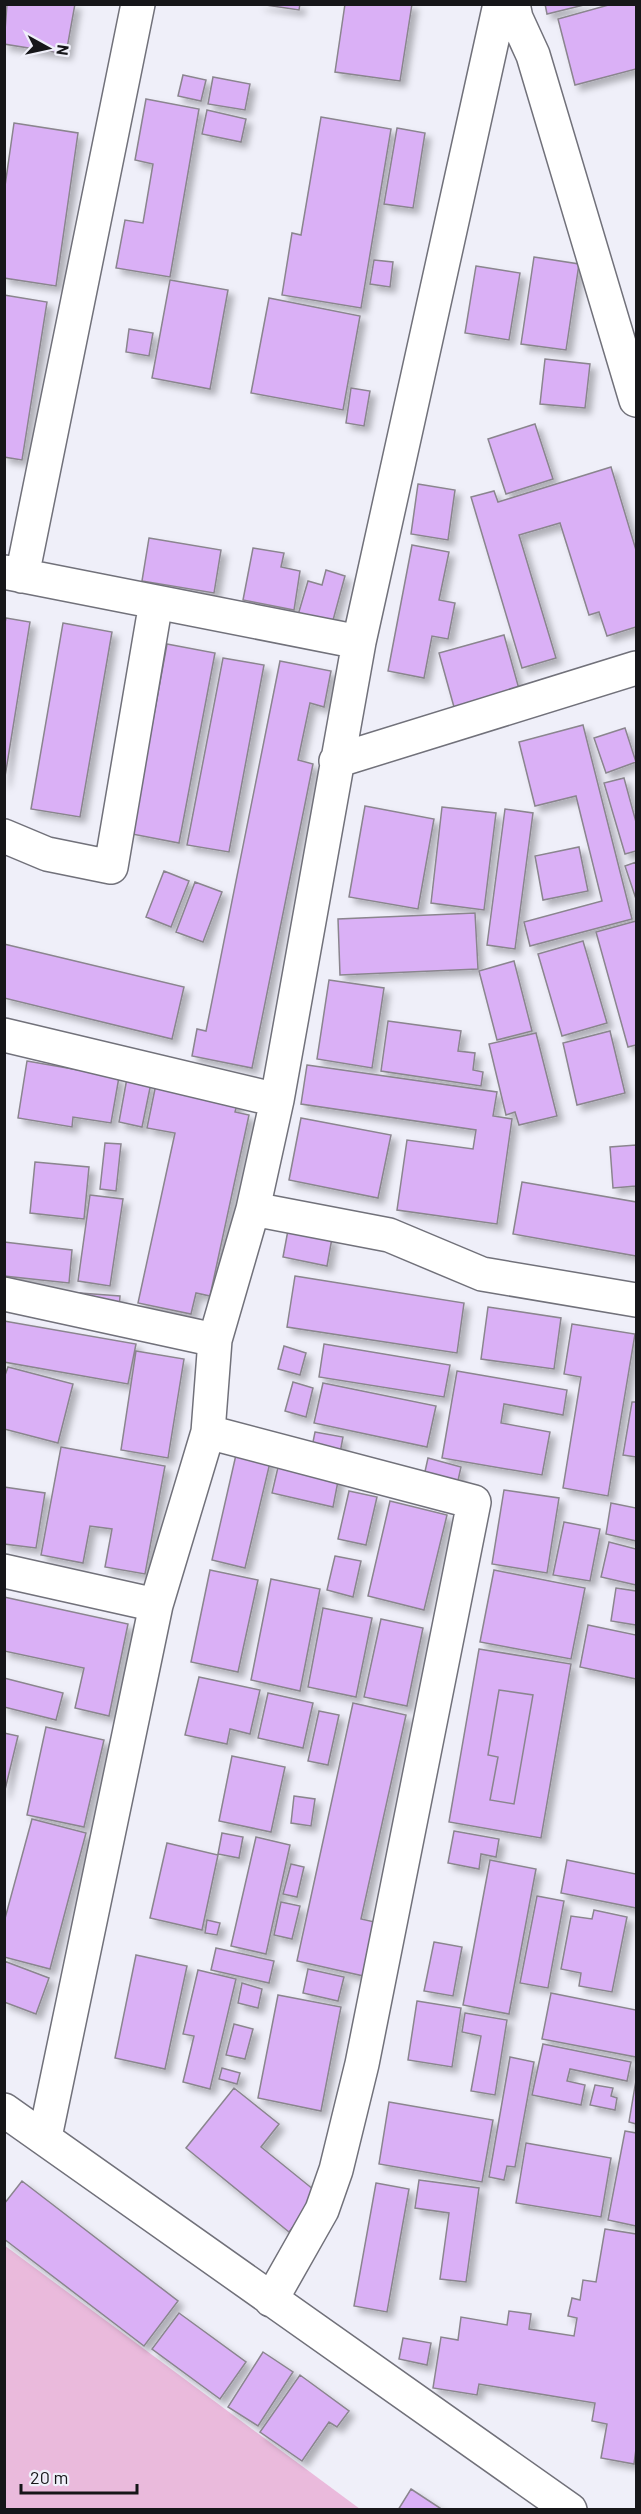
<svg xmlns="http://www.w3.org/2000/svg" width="641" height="2514" font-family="Barlow,sans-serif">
	<defs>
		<filter id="shadow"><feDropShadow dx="5.5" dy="5.5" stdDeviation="3" flood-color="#0004"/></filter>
	</defs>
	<rect width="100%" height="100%" fill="#efeff9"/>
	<path fill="#eabadc" d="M4 2245 360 2509H5Z"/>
	<path fill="#dab0f6" stroke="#8a858e" stroke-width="1.5" fill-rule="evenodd" filter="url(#shadow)" d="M7 4H75L66 54 4 44Z
		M259 4H300L299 10Z
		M345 4H412L400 81 335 72Z
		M545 4H588L547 14Z
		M612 4H636V69L575 85 558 19Z
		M183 75 206 80 201 101 178 96Z
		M213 77 250 84 245 110 208 104Z
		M146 99 199 109 170 277 116 268 125 220 143 223 153 164 135 160Z
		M207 110 246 119 241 142 202 134Z
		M321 117 391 129 361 308 282 295 292 233 301 235Z
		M14 123 78 133 56 286 4 278V193Z
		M397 128 425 133 413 208 384 204Z
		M534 257 579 264 566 350 521 344Z
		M374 260 393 262 390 287 370 284Z
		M476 266 520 273 509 340 465 333Z
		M170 280 228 290 210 389 152 378Z
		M4 295 47 302 22 460 4 457Z
		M269 298 360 316 343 410 251 393Z
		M129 329 153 333 149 356 126 352Z
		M545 359 590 364 585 408 540 404Z
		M351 388 370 391 364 426 346 423Z
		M535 424 553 479 506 494 488 439Z
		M611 467 636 550V627L607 636 599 612 589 615 560 523 519 535 556 658 522 668 471 497 494 491 498 502Z
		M418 484 455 490 448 540 411 534Z
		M149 538 221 550 214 593 142 581Z
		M412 545 449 552 439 600 455 603 448 639 432 636 424 678 388 671Z
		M253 548 284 553 281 567 300 571 294 610 243 600Z
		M326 570 345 576 332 624 298 615 308 581 322 585Z
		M6 618 30 622 4 783V627Z
		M63 623 112 632 80 817 31 809Z
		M504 635 519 689 454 707 439 653Z
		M167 644 215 653 179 843 132 834Z
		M223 658 264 665 229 852 187 845Z
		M280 661 331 671 324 707 310 703 298 760 313 764 252 1068 192 1056 197 1029 206 1031Z
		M583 725 632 919 530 946 524 922 602 901 576 796 535 806 519 742Z
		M625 728 636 762 606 773 594 738Z
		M624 778 636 822V851L625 854 604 783Z
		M365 806 434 819 418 909 349 897Z
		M442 807 496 813 484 910 431 903Z
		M505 809 533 813 515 949 487 945Z
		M579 847 588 891 543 900 535 856Z
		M636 862V899L625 866Z
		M164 871 189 881 171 927 146 917Z
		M195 882 222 892 203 942 176 932Z
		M475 913 478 969 340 975 338 919Z
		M636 921V1045L628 1047 596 932Z
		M583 941 607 1023 562 1036 538 954Z
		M4 944 184 987 172 1039 4 998Z
		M514 961 532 1031 497 1040 479 971Z
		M329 980 384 988 372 1068 317 1059Z
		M388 1021 461 1031 458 1051 475 1053 473 1070 483 1072 481 1086 381 1071Z
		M610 1031 625 1093 577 1105 563 1043Z
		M536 1033 557 1116 519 1125 515 1112 506 1115 489 1044Z
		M27 1061 119 1077 111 1123 73 1117 72 1127 18 1118Z
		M307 1065 497 1092 493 1116 512 1119 497 1224 397 1210 407 1140 473 1149 476 1130 301 1104Z
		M127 1078 151 1083 142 1127 119 1122Z
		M156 1084 238 1101 235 1112 249 1115 210 1296 196 1293 191 1314 138 1303 175 1133 147 1128Z
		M301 1118 391 1135 378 1198 289 1180Z
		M105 1143 121 1144 116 1191 100 1189Z
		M636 1145V1186L613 1188 610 1147Z
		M35 1162 89 1167 84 1219 30 1213Z
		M522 1182 636 1202V1256L513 1234Z
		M90 1195 123 1199 110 1286 78 1281Z
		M288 1230 332 1238 327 1266 283 1257Z
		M4 1242 72 1250 69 1283 4 1276Z
		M295 1276 464 1303 457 1353 287 1327Z
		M80 1293 120 1296 119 1310 79 1307Z
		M488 1307 561 1318 554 1369 481 1359Z
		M4 1321 136 1344 128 1384 4 1362Z
		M572 1324 635 1334 608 1496 563 1488 581 1377 564 1374Z
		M324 1344 450 1365 444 1397 319 1377Z
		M284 1346 306 1353 300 1375 278 1369Z
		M136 1351 184 1359 168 1458 121 1450Z
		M8 1367 73 1384 58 1443 4 1429V1378Z
		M457 1371 567 1390 563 1415 504 1404 501 1423 550 1432 542 1475 442 1458Z
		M293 1382 313 1388 306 1417 285 1411Z
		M323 1383 436 1406 427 1447 314 1423Z
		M632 1402H636V1457L623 1455Z
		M315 1432 343 1437 340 1453 312 1447Z
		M238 1446 272 1454 245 1568 212 1560Z
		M61 1447 165 1466 145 1574 105 1567 112 1529 90 1526 83 1563 41 1555Z
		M428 1458 461 1467 457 1485 424 1476Z
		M279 1463 339 1476 333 1507 272 1493Z
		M4 1487 45 1493 36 1548 4 1544Z
		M504 1490 559 1498 547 1573 492 1564Z
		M349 1491 377 1497 366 1545 338 1539Z
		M390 1501 447 1515 424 1610 368 1596Z
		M611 1503 636 1508V1541L606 1534Z
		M564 1522 600 1529 590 1581 553 1575Z
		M609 1542 636 1549V1585L601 1577Z
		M335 1556 361 1561 353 1597 327 1590Z
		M210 1570 258 1580 238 1672 191 1662Z
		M494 1570 585 1588 571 1659 480 1642Z
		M271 1579 320 1589 300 1691 251 1680Z
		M616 1588 636 1591V1625L611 1621Z
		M4 1597 128 1624 109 1716 75 1708 84 1668 4 1651Z
		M323 1608 372 1618 356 1697 308 1687Z
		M381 1619 423 1628 407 1706 364 1697Z
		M588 1625 636 1635V1679L580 1667Z
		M479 1649 571 1664 541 1838 449 1822ZM499 1690 533 1695 514 1804 490 1800 498 1757 488 1755Z
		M199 1677 260 1690 250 1734 230 1729 227 1744 185 1735Z
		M4 1678 63 1693 56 1720 4 1707Z
		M499 1690 533 1695 514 1804 490 1800 498 1757 488 1755Z
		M268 1693 313 1703 303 1748 258 1738Z
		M353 1703 406 1715 361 1919 379 1923 368 1977 297 1961Z
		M319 1711 339 1715 328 1765 308 1761Z
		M46 1727 104 1740 84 1827 27 1815Z
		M4 1733 18 1736 4 1794Z
		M232 1756 285 1767 271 1832 219 1821Z
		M294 1796 315 1799 311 1826 291 1823Z
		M32 1819 86 1833 50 1969 4 1957V1922Z
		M454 1831 499 1839 496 1857 481 1854 479 1869 448 1863Z
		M222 1833 243 1837 239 1858 218 1854Z
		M256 1837 290 1845 266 1954 231 1946Z
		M167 1843 218 1855 202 1930 150 1918Z
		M490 1860 536 1869 509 2014 463 2005Z
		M567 1860 636 1874V1908L561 1893Z
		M291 1864 304 1867 297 1897 283 1894Z
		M537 1896 564 1901 548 1988 520 1983Z
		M281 1902 300 1906 292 1939 274 1935Z
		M594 1910 627 1917 612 1992 579 1986 581 1973 561 1969 571 1916 592 1919Z
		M207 1920 220 1923 217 1935 205 1933Z
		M434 1942 462 1947 453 1996 424 1991Z
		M216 1948 274 1961 269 1983 211 1970Z
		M136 1955 187 1966 165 2069 115 2058Z
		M4 1961 49 1978 36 2014 4 2002Z
		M308 1969 344 1977 338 2001 303 1993Z
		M198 1970 236 1979 210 2089 183 2082 194 2036 183 2034Z
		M242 1983 262 1989 258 2008 238 2003Z
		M551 1993 636 2010V2057L542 2039Z
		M278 1995 341 2007 321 2111 258 2098Z
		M417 2001 461 2008 452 2067 408 2060Z
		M465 2013 507 2020 495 2095 471 2091 481 2036 462 2032Z
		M234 2024 253 2029 245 2059 226 2055Z
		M543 2044 631 2062 627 2081 570 2069 567 2081 585 2085 581 2105 532 2095Z
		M510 2057 534 2062 515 2167 507 2166 504 2180 489 2177Z
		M222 2068 240 2073 237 2084 219 2079Z
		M636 2080V2124L629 2122Z
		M595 2085 613 2088 611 2096 617 2098 615 2110 590 2105Z
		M234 2088 279 2124 261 2147 319 2194 289 2232 186 2148Z
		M389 2102 493 2120 482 2182 379 2164Z
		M625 2131 636 2133V2226L608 2220Z
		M526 2143 611 2158 601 2217 516 2203Z
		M419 2180 479 2188 466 2282 440 2279 449 2213 415 2208Z
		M22 2181 178 2301 144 2346 4 2239V2204Z
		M376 2183 409 2189 387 2312 354 2306Z
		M605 2229 636 2234V2449L634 2464 601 2458 607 2424 592 2421 595 2403 479 2384 477 2395 433 2388 441 2337 458 2340 461 2317 507 2325 509 2311 531 2314 529 2329 574 2336 577 2318 568 2316 572 2298 580 2300 583 2280 596 2282Z
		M179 2313 246 2362 220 2399 152 2349Z
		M403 2338 431 2343 427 2365 399 2359Z
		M263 2352 293 2372 258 2426 228 2407Z
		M300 2375 349 2411 337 2427 329 2422 302 2461 260 2432Z
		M411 2489 443 2510H398Z"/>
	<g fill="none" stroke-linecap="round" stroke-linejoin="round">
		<defs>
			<path id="street" d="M513 4 516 18 533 55 636 400
				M4 572 359 642
				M22 576 138 4
				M336 761 636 668
				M4 836 47 854 111 867 156 602
				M4 1035 277 1100
				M253 1209 389 1235 482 1274 636 1300
				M4 1294 215 1340
				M208 1432 474 1502 362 2064 336 2170 322 2210 271 2300
				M4 1571 156 1605
				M4 2110 570 2510
				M45 2137 156 1605 208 1432 215 1340 253 1209 277 1100 359 642 500 4"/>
		</defs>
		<use href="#street" stroke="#71717a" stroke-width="36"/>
		<use href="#street" stroke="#fff" stroke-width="33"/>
	</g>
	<rect width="641" height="2514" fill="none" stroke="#161619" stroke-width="12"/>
	<g transform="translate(48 48) rotate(98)" stroke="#efeff9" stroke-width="4.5" paint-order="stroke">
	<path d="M0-4.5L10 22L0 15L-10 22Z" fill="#161619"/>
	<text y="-9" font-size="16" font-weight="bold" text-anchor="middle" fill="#161619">N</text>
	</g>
	<path d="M21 2484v9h116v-9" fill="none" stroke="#161619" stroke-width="3"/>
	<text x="30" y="2484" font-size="18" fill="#161619" stroke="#efeff9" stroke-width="4.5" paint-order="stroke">20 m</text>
</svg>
